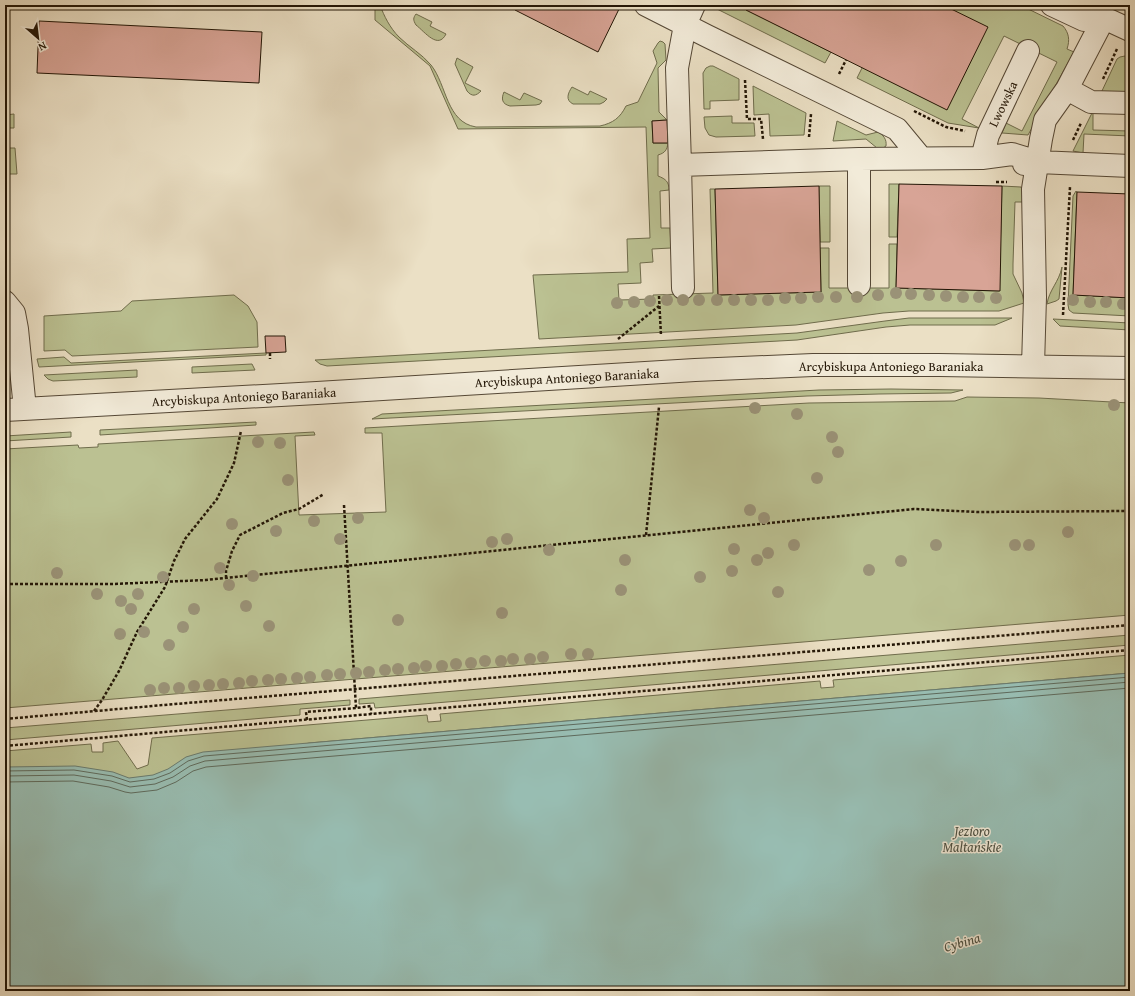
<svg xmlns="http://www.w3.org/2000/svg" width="1135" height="996" font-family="'Gentium Book Plus',serif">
	<rect width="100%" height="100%" fill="#ebe0c5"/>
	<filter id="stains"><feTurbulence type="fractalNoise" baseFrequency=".005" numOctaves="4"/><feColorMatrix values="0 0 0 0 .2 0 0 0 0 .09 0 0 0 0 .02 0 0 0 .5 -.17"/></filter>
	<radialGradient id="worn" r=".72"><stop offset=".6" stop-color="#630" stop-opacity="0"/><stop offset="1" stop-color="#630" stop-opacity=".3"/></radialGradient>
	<path fill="#bbc192" stroke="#6f6c4c" d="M375 5H380C384 16 390 28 399 37 409 47 422 54 431 65 447 85 446 122 476 127L600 126C613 123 620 118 626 106L638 102 657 63 653 51 658 43 660 41 663 42 665 44 666 60 658 68 659 112 667 120 652 121 653 143H668C667 150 665 153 658 155V176C666 179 669 182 669 190L660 191 661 228H670L671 248 652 249 653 262 640 263 641 283 618 284 619 300 653 299V295L713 293 710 189H715L718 295 821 292 820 248H829V288H889V244H897L896 288 999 291 1002 186 1021 187 1024 194V202H1015L1013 264V274L1022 293 1024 303 999 311H909L883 313 796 325 539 339 533 275 628 272 627 239 650 238 646 127 458 129 430 66 375 20Z
		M709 5H748L746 10 831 52 825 63Z
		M943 5H1020L1063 26C1069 33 1070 40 1067 49L1074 52 1028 135 1002 133 1006 123 1022 131 1057 62 1004 36 962 119 979 128 948 123 857 78 862 68Z
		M416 14 432 22 430 26 446 34C438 50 425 32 416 25 413 20 413 18 416 14Z
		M1125 56 1130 59V94L1101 93 1117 59 1120 57Z
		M457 58 473 67 465 83 481 91C476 96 472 97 467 91L455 64Z
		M710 66H713L739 79V100L710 101V109H704L703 73 706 68Z
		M753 86 806 113 804 135 770 136 769 114 754 115Z
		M572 87 588 95 590 91 607 99 604 102 600 104H573C565 100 568 93 572 87Z
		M504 92 520 100 524 93 542 101 540 104 536 105 510 106C502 104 501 99 504 92Z
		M1093 111V130L1130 131V136L1084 134 1083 153 1073 151Z
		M14 114V128H5V115Z
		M732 116V123H754L755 136 716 137 709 135 705 128 704 117Z
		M837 121 866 135 878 132C883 135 887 139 886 146L883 148H877L866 139 833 141Z
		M5 148H15L17 174H8V168L5 167Z
		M889 184H899L897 237H889Z
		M819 186H830V242H820Z
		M1076 191 1077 192 1073 295 1130 298V316L1073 313 1069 310 1068 305 1073 196Z
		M1062 267 1059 299 1056 301 1047 304C1049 290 1059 282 1062 267Z
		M234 295 248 306 257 322 258 347 72 356 65 350 44 351V316L121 311 132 301Z
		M909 318H1012L995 325H910L886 327 797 340 327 366 320 364 315 360 797 333 885 321Z
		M1053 319 1130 323V330L1060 326Z
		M266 353V355L39 367 37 359 64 357 71 363Z
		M252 364 255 370 192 373V367Z
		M137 370V377L53 381 48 379 44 375Z
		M891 389 963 390 951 393 879 394 807 396 372 419 382 414 819 390Z
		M967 397 1039 398 1130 403V615L5 708V449L78 445 79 448 98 447V444L314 432 315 435 295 436 299 515 386 512 382 433H365V428L809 403 955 401Z
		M256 422V425L100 435V430Z
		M71 432V437L5 441V436Z
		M1130 635V645L375 708 374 703 359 704V699Z
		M1130 655V673L309 743 163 781 5 780V751L91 744 92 752H103V743L118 741 137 769 148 765 152 738 427 715 428 722 441 721 440 714 820 681 821 688 834 687 833 680Z
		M350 700V705L300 709V715L5 740V728Z"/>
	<path fill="#98bdb2" stroke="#697a6d" d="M1130 673V991H5V767L75 766 113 772 129 778 153 775 168 769 186 757 203 752Z"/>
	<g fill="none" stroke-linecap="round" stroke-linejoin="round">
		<path stroke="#5e6a5c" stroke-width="1" d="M5 771 74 770 112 776 130 782 154 779 170 773 188 761 204 756 1130 677
			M5 776 74 775 111 781 130 787 155 784 173 777 190 766 205 761 1130 682
			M5 782 73 781 109 787 125 792 131 793 157 790 176 782 193 771 206 767 1130 688"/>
	</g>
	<path fill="#d8a496" stroke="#231606" d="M517 5H621L598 52 515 10Z
		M748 5H943L988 27 947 110 746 10Z
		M39 21 262 32 259 83 37 73Z
		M667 120 668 143H653L652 121Z
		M5 159V167L8 168 9 189H5Z
		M899 184 1002 186 1000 291 896 288Z
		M819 186 821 292 718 295 715 189Z
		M1077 192 1130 194V298L1073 295Z
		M265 336H285L286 352 266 353Z"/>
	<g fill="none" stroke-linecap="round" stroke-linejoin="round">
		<defs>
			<path id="minor" d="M646 5 707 36 897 129 921 158
				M1052 5 1084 20 1104 18 1130 30
				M1067 89 1091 102 1130 103
				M982 158 988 135 1028 51
				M859 159V285
				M1024 164 1038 162 1130 166
				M680 165 677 68 685 25 694 5
				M683 288 680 165 859 159 982 158 1012 154 1038 162
				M5 302 14 313 17 329 25 409
				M1033 366 1035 297 1033 189 1041 139 1045 120 1067 89 1104 18
				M5 410 317 393 695 370 813 365H939L1130 368"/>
		</defs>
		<use href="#minor" stroke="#554836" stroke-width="24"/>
		<path stroke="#231606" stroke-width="2.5" stroke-dasharray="3 2" stroke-linecap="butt" d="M839 74 846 60
			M1103 79 1117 49
			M745 80 747 119H761L763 139
			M914 111 946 127 965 131
			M809 137 811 114
			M1073 140 1081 123
			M996 182H1007
			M659 296 661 336
			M1063 315 1070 187
			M618 339 659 306
			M270 353V359
			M344 505 356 708 371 706V714
			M646 535 659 407
			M226 578V571L232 551 240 535 283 513 299 509 324 494
			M5 584H113L206 580 769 523 914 509 978 512 1130 511
			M94 711 102 700 119 671 137 632 165 587 174 561 185 539 217 499 234 463 241 431
			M5 719 175 704 1130 625
			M307 720 306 712 356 708
			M5 746 371 714 1130 650"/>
		<use href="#minor" stroke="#f2ebd9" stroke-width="22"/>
	</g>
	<g fill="#9a9277">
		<circle cx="896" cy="293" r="6"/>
		<circle cx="911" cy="294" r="6"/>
		<circle cx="878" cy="295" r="6"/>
		<circle cx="929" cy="295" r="6"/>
		<circle cx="946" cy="296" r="6"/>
		<circle cx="818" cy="297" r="6"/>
		<circle cx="836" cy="297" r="6"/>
		<circle cx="857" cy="297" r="6"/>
		<circle cx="963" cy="297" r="6"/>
		<circle cx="979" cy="297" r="6"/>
		<circle cx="785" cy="298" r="6"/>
		<circle cx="801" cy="298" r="6"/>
		<circle cx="996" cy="298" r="6"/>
		<circle cx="667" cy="300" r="6"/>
		<circle cx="683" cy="300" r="6"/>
		<circle cx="699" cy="300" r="6"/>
		<circle cx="717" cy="300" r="6"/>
		<circle cx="734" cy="300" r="6"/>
		<circle cx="751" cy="300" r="6"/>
		<circle cx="768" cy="300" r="6"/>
		<circle cx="1073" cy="300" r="6"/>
		<circle cx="650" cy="301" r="6"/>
		<circle cx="634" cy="302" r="6"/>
		<circle cx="1090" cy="302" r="6"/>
		<circle cx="1106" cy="302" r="6"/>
		<circle cx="617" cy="303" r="6"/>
		<circle cx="1123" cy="304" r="6"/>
		<circle cx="1114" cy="405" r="6"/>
		<circle cx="755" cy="408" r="6"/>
		<circle cx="797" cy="414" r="6"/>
		<circle cx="832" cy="437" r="6"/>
		<circle cx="258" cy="442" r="6"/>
		<circle cx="280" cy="443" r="6"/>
		<circle cx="838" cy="452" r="6"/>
		<circle cx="817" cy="478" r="6"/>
		<circle cx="288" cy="480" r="6"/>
		<circle cx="750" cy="510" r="6"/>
		<circle cx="358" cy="518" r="6"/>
		<circle cx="764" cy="518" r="6"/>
		<circle cx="314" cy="521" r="6"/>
		<circle cx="232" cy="524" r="6"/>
		<circle cx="276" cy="531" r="6"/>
		<circle cx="1068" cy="532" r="6"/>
		<circle cx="340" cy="539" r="6"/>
		<circle cx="507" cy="539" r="6"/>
		<circle cx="492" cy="542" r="6"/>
		<circle cx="794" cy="545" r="6"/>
		<circle cx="936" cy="545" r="6"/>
		<circle cx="1015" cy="545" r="6"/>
		<circle cx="1029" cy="545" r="6"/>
		<circle cx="734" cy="549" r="6"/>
		<circle cx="549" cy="550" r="6"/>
		<circle cx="768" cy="553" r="6"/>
		<circle cx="625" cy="560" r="6"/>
		<circle cx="757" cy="560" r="6"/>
		<circle cx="901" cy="561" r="6"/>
		<circle cx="220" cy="568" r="6"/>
		<circle cx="869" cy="570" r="6"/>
		<circle cx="732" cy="571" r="6"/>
		<circle cx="57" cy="573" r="6"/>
		<circle cx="253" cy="576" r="6"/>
		<circle cx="163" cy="577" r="6"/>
		<circle cx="700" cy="577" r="6"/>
		<circle cx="229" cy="585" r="6"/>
		<circle cx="621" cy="590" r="6"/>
		<circle cx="778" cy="592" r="6"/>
		<circle cx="97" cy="594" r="6"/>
		<circle cx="138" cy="594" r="6"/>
		<circle cx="121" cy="601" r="6"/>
		<circle cx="246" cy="606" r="6"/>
		<circle cx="131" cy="609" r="6"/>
		<circle cx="194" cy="609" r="6"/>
		<circle cx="502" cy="613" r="6"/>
		<circle cx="398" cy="620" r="6"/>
		<circle cx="269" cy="626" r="6"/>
		<circle cx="183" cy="627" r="6"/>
		<circle cx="144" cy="632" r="6"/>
		<circle cx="120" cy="634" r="6"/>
		<circle cx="169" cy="645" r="6"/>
		<circle cx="571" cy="654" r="6"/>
		<circle cx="588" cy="654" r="6"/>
		<circle cx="543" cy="657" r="6"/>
		<circle cx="513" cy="659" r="6"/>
		<circle cx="530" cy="659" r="6"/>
		<circle cx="485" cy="661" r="6"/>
		<circle cx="501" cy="661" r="6"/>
		<circle cx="471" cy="663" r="6"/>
		<circle cx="456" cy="664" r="6"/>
		<circle cx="426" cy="666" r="6"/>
		<circle cx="442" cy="666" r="6"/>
		<circle cx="414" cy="668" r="6"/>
		<circle cx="398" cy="669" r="6"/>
		<circle cx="385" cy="670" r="6"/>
		<circle cx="369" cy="672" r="6"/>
		<circle cx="356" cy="673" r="6"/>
		<circle cx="340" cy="674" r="6"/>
		<circle cx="327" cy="675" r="6"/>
		<circle cx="310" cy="677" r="6"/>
		<circle cx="297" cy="678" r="6"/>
		<circle cx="281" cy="679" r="6"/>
		<circle cx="268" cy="680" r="6"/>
		<circle cx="252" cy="681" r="6"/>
		<circle cx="239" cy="683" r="6"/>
		<circle cx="223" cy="684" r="6"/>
		<circle cx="209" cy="685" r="6"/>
		<circle cx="194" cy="686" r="6"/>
		<circle cx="164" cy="688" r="6"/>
		<circle cx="179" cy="688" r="6"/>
		<circle cx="150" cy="690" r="6"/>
	</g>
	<g text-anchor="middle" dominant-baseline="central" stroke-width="3" stroke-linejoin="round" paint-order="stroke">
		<g font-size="13" fill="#231606" stroke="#f2ebd9">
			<text transform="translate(1003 104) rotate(-64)">Lwowska</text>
			<text x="891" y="366">Arcybiskupa Antoniego Baraniaka</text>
			<text transform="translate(567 378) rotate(-3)">Arcybiskupa Antoniego Baraniaka</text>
			<text transform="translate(244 397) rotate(-3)">Arcybiskupa Antoniego Baraniaka</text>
		</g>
		<g font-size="14" font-style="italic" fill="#4c5042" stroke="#f2ebd9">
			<text x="972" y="831">Jezioro<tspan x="972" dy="16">Maltańskie</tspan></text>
			<text transform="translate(962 942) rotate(-16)">Cybina</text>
		</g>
	</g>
	<rect width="1135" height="996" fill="none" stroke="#ebe0c5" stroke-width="20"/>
	<rect x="6" y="6" width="1123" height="984" fill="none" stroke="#231606" stroke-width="2"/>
	<rect x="10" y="10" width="1115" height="976" fill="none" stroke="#231606"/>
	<g transform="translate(38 38) rotate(152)" stroke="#f2ebd9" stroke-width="3" paint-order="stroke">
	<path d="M0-3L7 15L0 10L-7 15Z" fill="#231606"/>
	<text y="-6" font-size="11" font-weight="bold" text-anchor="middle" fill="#231606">N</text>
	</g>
	<rect width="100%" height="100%" filter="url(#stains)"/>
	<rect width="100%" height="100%" fill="url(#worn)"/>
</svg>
